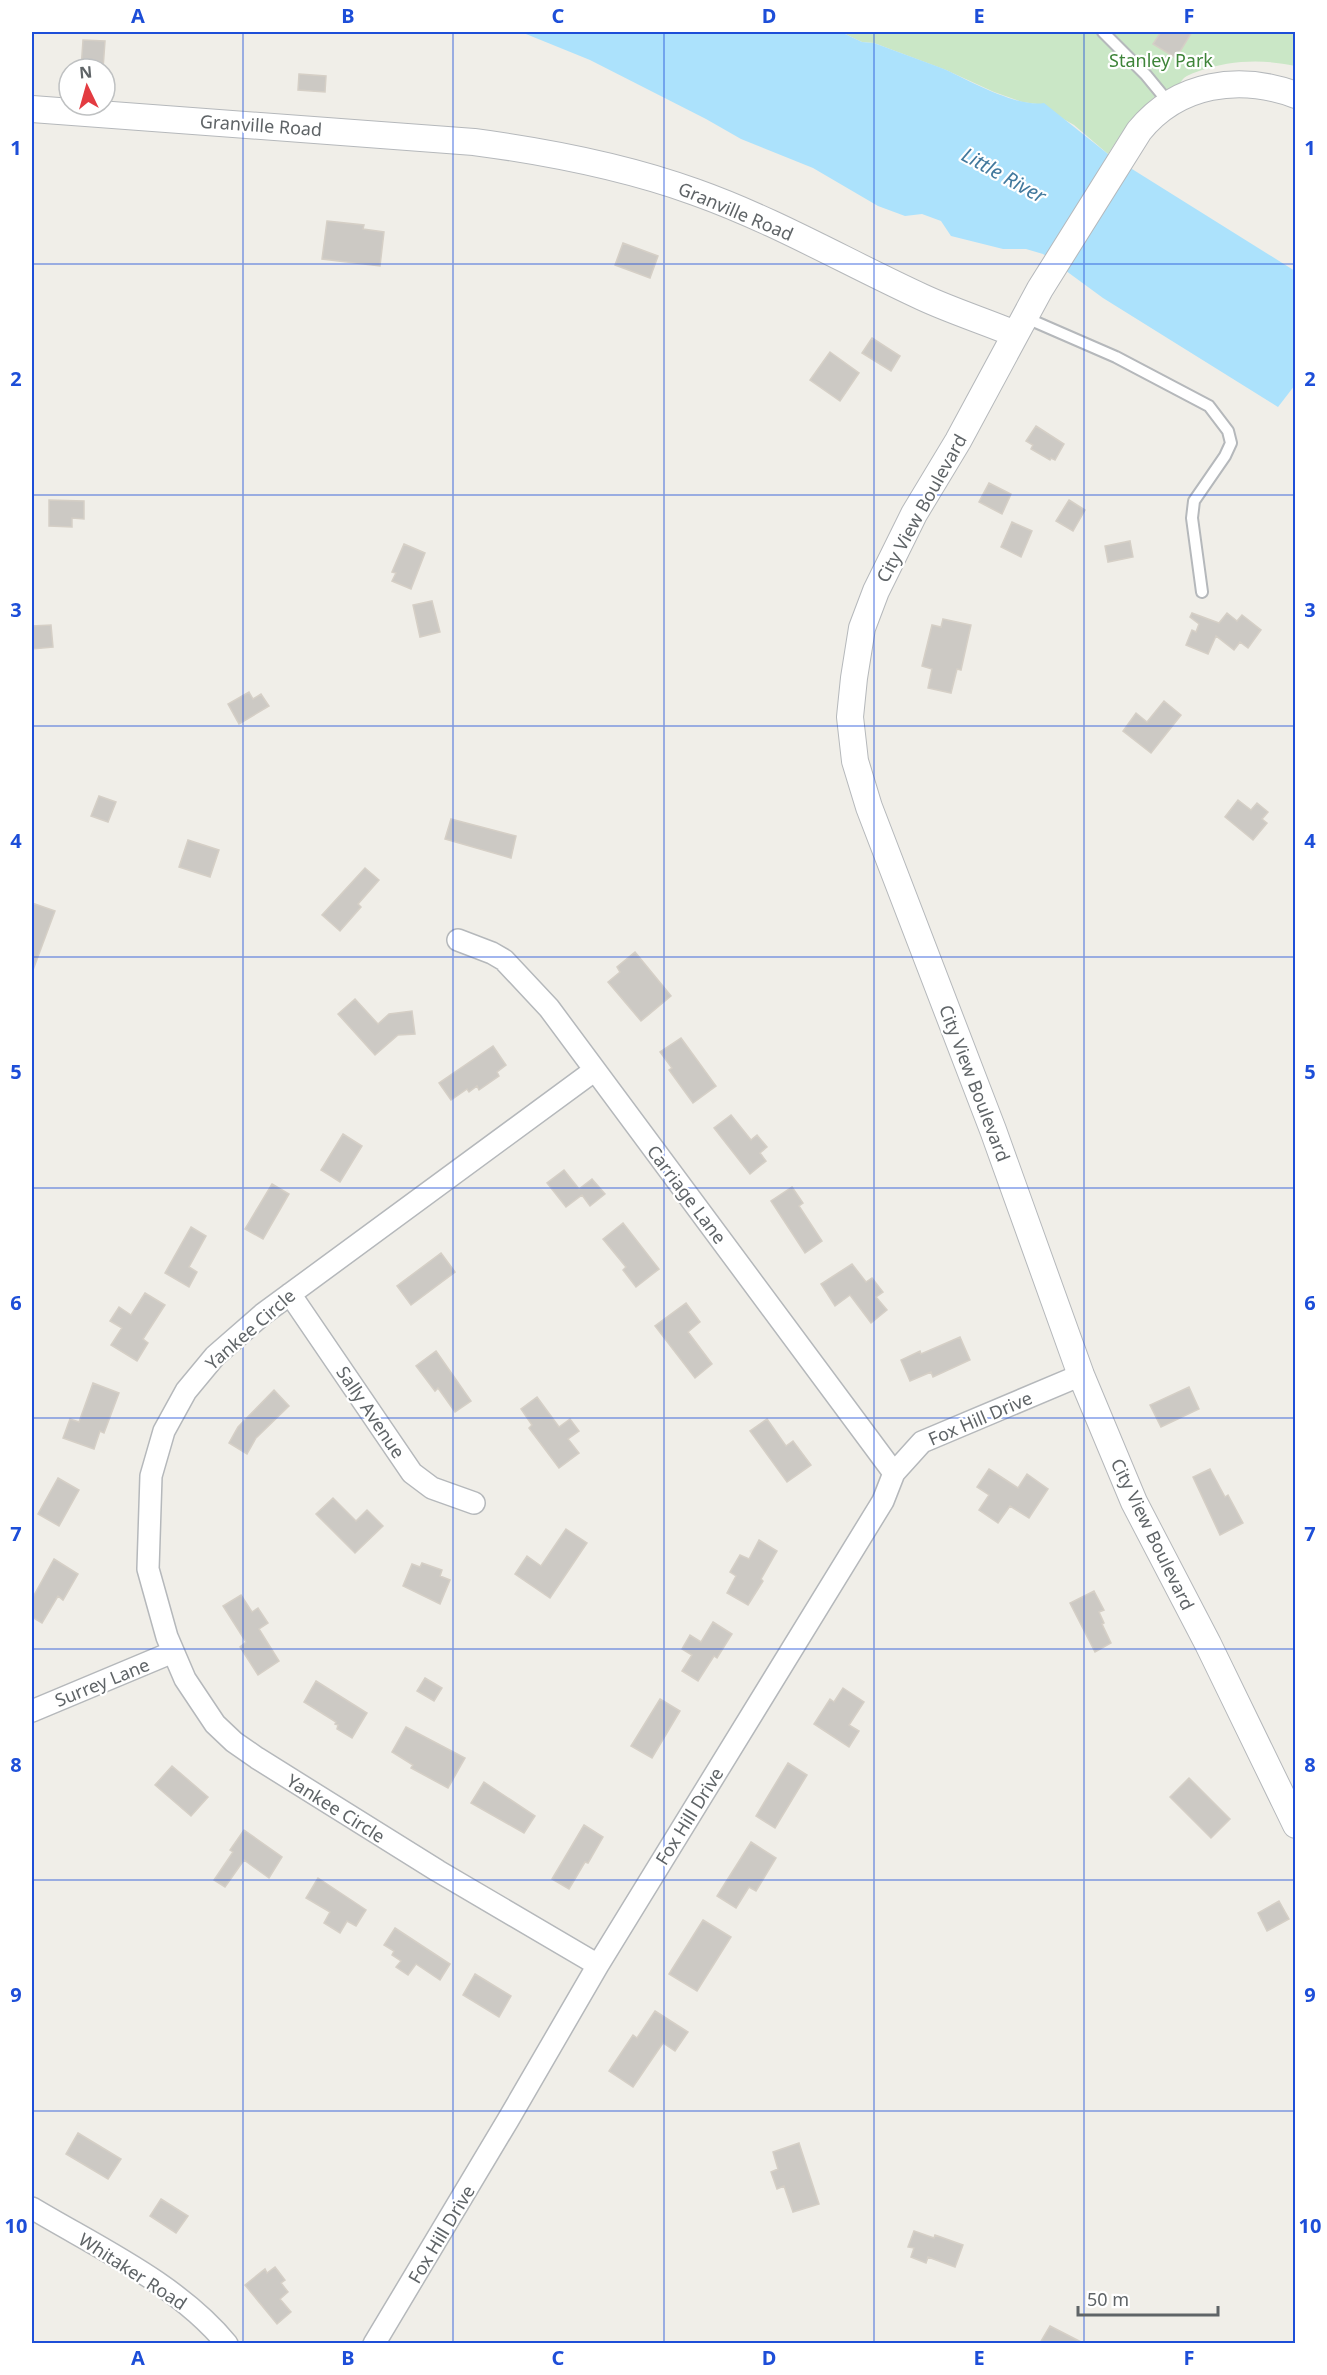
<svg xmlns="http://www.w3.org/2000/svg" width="1327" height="2375" font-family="'Noto Sans',sans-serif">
	<rect width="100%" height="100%" fill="#f0eee8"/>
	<path fill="#cae7c6" d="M841 32H1295V66C1263 59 1231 60 1199 71 1194 73 1187 75 1183 79 1177 86 1173 95 1169 103L1158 94C1137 111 1123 131 1108 154L1074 125 1037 104 1022 102 994 92 946 70 874 43 862 42Z"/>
	<path fill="#ace2fc" d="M521 32H841L862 42 874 43C897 52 921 60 944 69 968 80 1018 108 1044 103L1108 154 1295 271V385L1278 407 1103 298 1043 254 1026 249H1003L951 236 941 221 922 214 905 216 878 206 813 168 741 139 706 119 590 60Z"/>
	<path fill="#ccc9c4" stroke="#d5cfc6" stroke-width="1.5" d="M1161 32H1192L1176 58 1153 44Z
		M83 40 105 41 103 69H81Z
		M299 74 326 76 325 92 298 90Z
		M327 221 364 225 363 229 384 232 380 266 322 259Z
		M623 243 658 256 650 278 615 265Z
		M872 338 900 356 891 371 862 353Z
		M830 352 859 373 840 401 810 380Z
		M1036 426 1064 444 1055 460 1051 458 1050 460 1031 449 1033 445 1026 441Z
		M989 483 1011 494 1002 514 979 502Z
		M49 500 84 501V519L72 518V527L49 526Z
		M1069 500 1085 510 1073 531 1056 521Z
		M1012 522 1032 531 1021 557 1001 547Z
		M1130 541 1133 557 1108 562 1105 546Z
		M404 544 425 553 411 589 392 581 396 573 392 572Z
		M432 601 440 632 420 637 413 605Z
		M1192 613 1219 623 1227 613 1237 621 1242 615 1261 630 1248 648 1240 642 1234 650 1216 636 1208 654 1186 645 1192 630 1196 632 1199 624 1190 617Z
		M943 619 971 625 961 670 957 669 951 693 928 688 932 669 922 666 932 625 941 627Z
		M51 625 53 647 32 649V626Z
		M249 692 253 699 261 694 269 706 239 724 228 704Z
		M1164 701 1181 715 1151 753 1123 731 1136 713 1147 722Z
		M99 796 116 802 108 822 91 816Z
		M1238 800 1251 810 1257 803 1268 812 1262 819 1267 823 1253 840 1225 817Z
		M451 819 516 836 511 858 445 839Z
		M188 840 219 850 210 877 179 867Z
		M365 868 379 880 358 904 361 907 340 931 322 915Z
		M32 903 55 911 33 970H32Z
		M635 952 671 996 641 1021 608 982 620 972 617 967Z
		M355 999 378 1024 389 1014 412 1011 415 1034 398 1035 375 1055 338 1014Z
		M681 1038 716 1086 693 1103 669 1070 672 1068 660 1052Z
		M493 1046 506 1065 497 1072 499 1076 479 1090 477 1086 469 1092 467 1089 451 1100 439 1083Z
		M731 1115 751 1140 757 1135 767 1147 760 1153 766 1161 750 1174 714 1128Z
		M343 1134 362 1146 340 1182 321 1170Z
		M564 1170 579 1189 592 1179 605 1194 590 1206 582 1195 566 1207 547 1183Z
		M272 1184 289 1194 263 1239 245 1229Z
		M792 1187 803 1203 799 1206 822 1241 805 1253 771 1201Z
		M623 1223 659 1269 636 1287 623 1270 626 1267 603 1239Z
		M191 1227 206 1236 189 1267 197 1272 189 1287 165 1273Z
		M441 1253 455 1272 411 1305 397 1286Z
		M852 1264 866 1282 872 1278 883 1292 876 1297 887 1310 871 1323 850 1295 835 1306 821 1284Z
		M145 1293 165 1305 143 1339 148 1343 137 1361 111 1345 122 1328 110 1321 119 1307 131 1315Z
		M686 1303 700 1322 688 1332 712 1364 695 1378 655 1326Z
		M960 1337 970 1360 933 1377 931 1372 910 1381 901 1360 920 1351 921 1354Z
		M436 1351 471 1401 455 1412 438 1388 435 1391 416 1366Z
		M93 1383 119 1393 104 1433 100 1431 94 1449 63 1438 70 1419 79 1422Z
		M1189 1387 1199 1409 1161 1427 1150 1405Z
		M274 1390 289 1406 256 1438 247 1454 229 1443 238 1427Z
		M537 1397 559 1427 570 1419 579 1431 568 1439 579 1453 559 1468 529 1428 532 1425 521 1409Z
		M767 1419 786 1446 793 1441 811 1465 787 1482 750 1431Z
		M989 1469 1018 1488 1027 1474 1048 1489 1029 1518 1010 1506 998 1523 979 1510 989 1495 977 1487Z
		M1210 1469 1225 1497 1228 1495 1243 1523 1220 1535 1193 1477Z
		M58 1478 79 1490 59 1526 38 1514Z
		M333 1498 356 1521 367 1510 383 1526 355 1553 316 1514Z
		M566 1529 587 1543 550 1598 515 1574 527 1556 541 1566Z
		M759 1540 777 1551 761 1579 763 1581 748 1605 727 1593 736 1576 730 1572 740 1555 749 1559Z
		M54 1559 78 1574 63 1600 58 1596 42 1623 32 1617V1599Z
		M422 1563 442 1570 440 1576 450 1580 440 1604 403 1586 412 1564 420 1567Z
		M1094 1591 1104 1610 1099 1612 1104 1623 1102 1624 1111 1643 1095 1652 1070 1603Z
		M241 1595 252 1612 258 1608 268 1623 259 1629 279 1661 258 1675 240 1647 246 1642 223 1606Z
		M713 1622 732 1634 717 1658 714 1656 698 1681 682 1671 692 1655 682 1649 690 1635 701 1642Z
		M425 1678 442 1688 434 1701 417 1691Z
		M316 1681 367 1713 352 1738 337 1729 338 1725 335 1724 336 1722 304 1702Z
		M843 1688 864 1702 849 1725 859 1731 849 1747 814 1724 830 1699 834 1702Z
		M660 1699 680 1711 652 1758 631 1746Z
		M406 1727 465 1758 448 1788 411 1768 413 1765 392 1752Z
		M788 1763 807 1775 775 1828 756 1816Z
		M172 1766 208 1797 191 1816 155 1785Z
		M1189 1778 1230 1819 1211 1838 1170 1797Z
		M484 1782 535 1816 524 1833 471 1803Z
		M584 1825 603 1837 588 1863 585 1862 569 1889 552 1879Z
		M244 1830 282 1857 269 1878 244 1860 225 1887 214 1880 233 1852 230 1850Z
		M751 1842 776 1858 756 1891 749 1887 736 1908 717 1896Z
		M318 1878 366 1910 356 1926 347 1921 340 1933 324 1923 330 1912 306 1898Z
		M1279 1901 1289 1919 1267 1931 1258 1913Z
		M703 1920 731 1937 697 1991 669 1974Z
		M395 1928 450 1964 440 1980 416 1964 408 1975 396 1967 401 1961 392 1955 394 1951 384 1945Z
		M475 1974 511 1996 499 2017 463 1995Z
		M655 2011 688 2032 675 2051 663 2043 633 2087 609 2071 633 2035 637 2038Z
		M78 2133 121 2159 108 2179 66 2154Z
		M799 2143 819 2204 793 2212 784 2186 777 2189 771 2172 778 2169 773 2152Z
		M161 2199 188 2216 176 2233 150 2216Z
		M914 2231 934 2238 935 2235 963 2245 955 2267 928 2257 926 2263 911 2257 914 2248 908 2247Z
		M275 2267 285 2280 281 2283 288 2292 280 2299 291 2312 277 2324 245 2285 265 2269 267 2273Z
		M1050 2326 1083 2343H1040Z"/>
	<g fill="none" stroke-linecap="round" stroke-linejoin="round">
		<defs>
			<path id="service" d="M1103 32 1146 75 1169 103
				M1024 317 1116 357 1209 406 1228 431 1231 443 1225 456 1194 501 1192 518 1202 592"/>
			<path id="minor" d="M458 940 492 953 504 960 549 1008 894 1473
				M595 1070 263 1314 215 1356 186 1391 164 1431 151 1476 148 1569 167 1637 185 1679 215 1724 234 1742 257 1758 438 1871 598 1965
				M290 1294 412 1473 432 1488 474 1503
				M32 1711 173 1652
				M32 2208C97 2247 178 2284 227 2344
				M374 2344 508 2120 598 1965 883 1501 894 1473 922 1442 1081 1375"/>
			<path id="tertiary" d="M1296 95C1239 74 1178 83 1139 131L1040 289 958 441 914 514 876 591 862 628 854 678 850 717 855 761 869 807 993 1130 1081 1375 1134 1502 1208 1644 1296 1825
				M32 109 474 142C549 152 623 166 695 192 774 220 846 262 922 297 952 311 984 321 1015 334"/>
		</defs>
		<use href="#service" stroke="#b5b8bb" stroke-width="14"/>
		<use href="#minor" stroke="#b5b8bb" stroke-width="24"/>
		<use href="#tertiary" stroke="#b5b8bb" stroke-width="28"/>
		<use href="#service" stroke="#fff" stroke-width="10"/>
		<use href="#minor" stroke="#fff" stroke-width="21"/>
		<use href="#tertiary" stroke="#fff" stroke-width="26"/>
	</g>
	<path fill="none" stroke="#1d4ed8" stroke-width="1.5" stroke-opacity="0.55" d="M243 32V2344M453 32V2344M664 32V2344M874 32V2344M1084 32V2344M32 264H1296M32 495H1296M32 726H1296M32 957H1296M32 1188H1296M32 1418H1296M32 1649H1296M32 1880H1296M32 2111H1296"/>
	<g text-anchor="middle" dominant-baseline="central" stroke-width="4.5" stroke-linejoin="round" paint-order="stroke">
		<g font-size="18" fill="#3e8439" stroke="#fff">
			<text x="1161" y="60">Stanley Park</text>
		</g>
		<g font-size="18" fill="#5f6467" stroke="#fff">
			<text transform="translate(261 125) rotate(4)">Granville Road</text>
			<text transform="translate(736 211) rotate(23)">Granville Road</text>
			<text transform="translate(921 508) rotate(-61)">City View Boulevard</text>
			<text transform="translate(975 1083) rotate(69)">City View Boulevard</text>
			<text transform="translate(687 1194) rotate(53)">Carriage Lane</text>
			<text transform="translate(250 1329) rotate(-41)">Yankee Circle</text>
			<text transform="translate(371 1412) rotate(56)">Sally Avenue</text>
			<text transform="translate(980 1418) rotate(-23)">Fox Hill Drive</text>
			<text transform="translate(1153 1534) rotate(64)">City View Boulevard</text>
			<text transform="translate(102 1682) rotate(-22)">Surrey Lane</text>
			<text transform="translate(336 1808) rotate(32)">Yankee Circle</text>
			<text transform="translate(689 1816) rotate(-58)">Fox Hill Drive</text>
			<text transform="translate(441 2234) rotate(-59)">Fox Hill Drive</text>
			<text transform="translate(133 2271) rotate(33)">Whitaker Road</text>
		</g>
		<g font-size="20" font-style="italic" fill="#42799d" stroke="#fff">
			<text transform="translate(1004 175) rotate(29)">Little River</text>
		</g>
	</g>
	<rect width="1327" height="2375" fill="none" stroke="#ffffff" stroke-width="66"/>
	<g transform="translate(87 87) rotate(355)"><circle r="28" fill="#ffffff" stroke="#bfc1c2" stroke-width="1.5"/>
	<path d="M0-4.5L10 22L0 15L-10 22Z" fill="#e33b41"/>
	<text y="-9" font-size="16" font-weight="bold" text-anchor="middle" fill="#5f6467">N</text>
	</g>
	<path d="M1078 2306v9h140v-9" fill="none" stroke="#5f6467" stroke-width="3"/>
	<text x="1087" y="2306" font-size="18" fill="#5f6467" stroke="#ffffff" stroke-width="4.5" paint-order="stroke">50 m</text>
	<rect x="33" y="33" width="1261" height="2309" fill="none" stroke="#1d4ed8" stroke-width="2"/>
	<g font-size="20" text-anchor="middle" font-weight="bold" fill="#1d4ed8">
		<text x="138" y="23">A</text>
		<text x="348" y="23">B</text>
		<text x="558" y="23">C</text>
		<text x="769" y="23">D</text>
		<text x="979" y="23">E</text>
		<text x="1189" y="23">F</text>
		<text x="16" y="155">1</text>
		<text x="1310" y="155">1</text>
		<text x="16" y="386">2</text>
		<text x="1310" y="386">2</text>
		<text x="16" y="617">3</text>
		<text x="1310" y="617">3</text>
		<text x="16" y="848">4</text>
		<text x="1310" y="848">4</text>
		<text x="16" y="1079">5</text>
		<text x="1310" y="1079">5</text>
		<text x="16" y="1310">6</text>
		<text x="1310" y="1310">6</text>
		<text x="16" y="1541">7</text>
		<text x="1310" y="1541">7</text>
		<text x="16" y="1772">8</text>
		<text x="1310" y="1772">8</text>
		<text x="16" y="2002">9</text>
		<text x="1310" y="2002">9</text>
		<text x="16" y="2233">10</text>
		<text x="1310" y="2233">10</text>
		<text x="138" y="2365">A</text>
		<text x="348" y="2365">B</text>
		<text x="558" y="2365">C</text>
		<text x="769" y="2365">D</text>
		<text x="979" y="2365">E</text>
		<text x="1189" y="2365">F</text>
	</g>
</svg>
